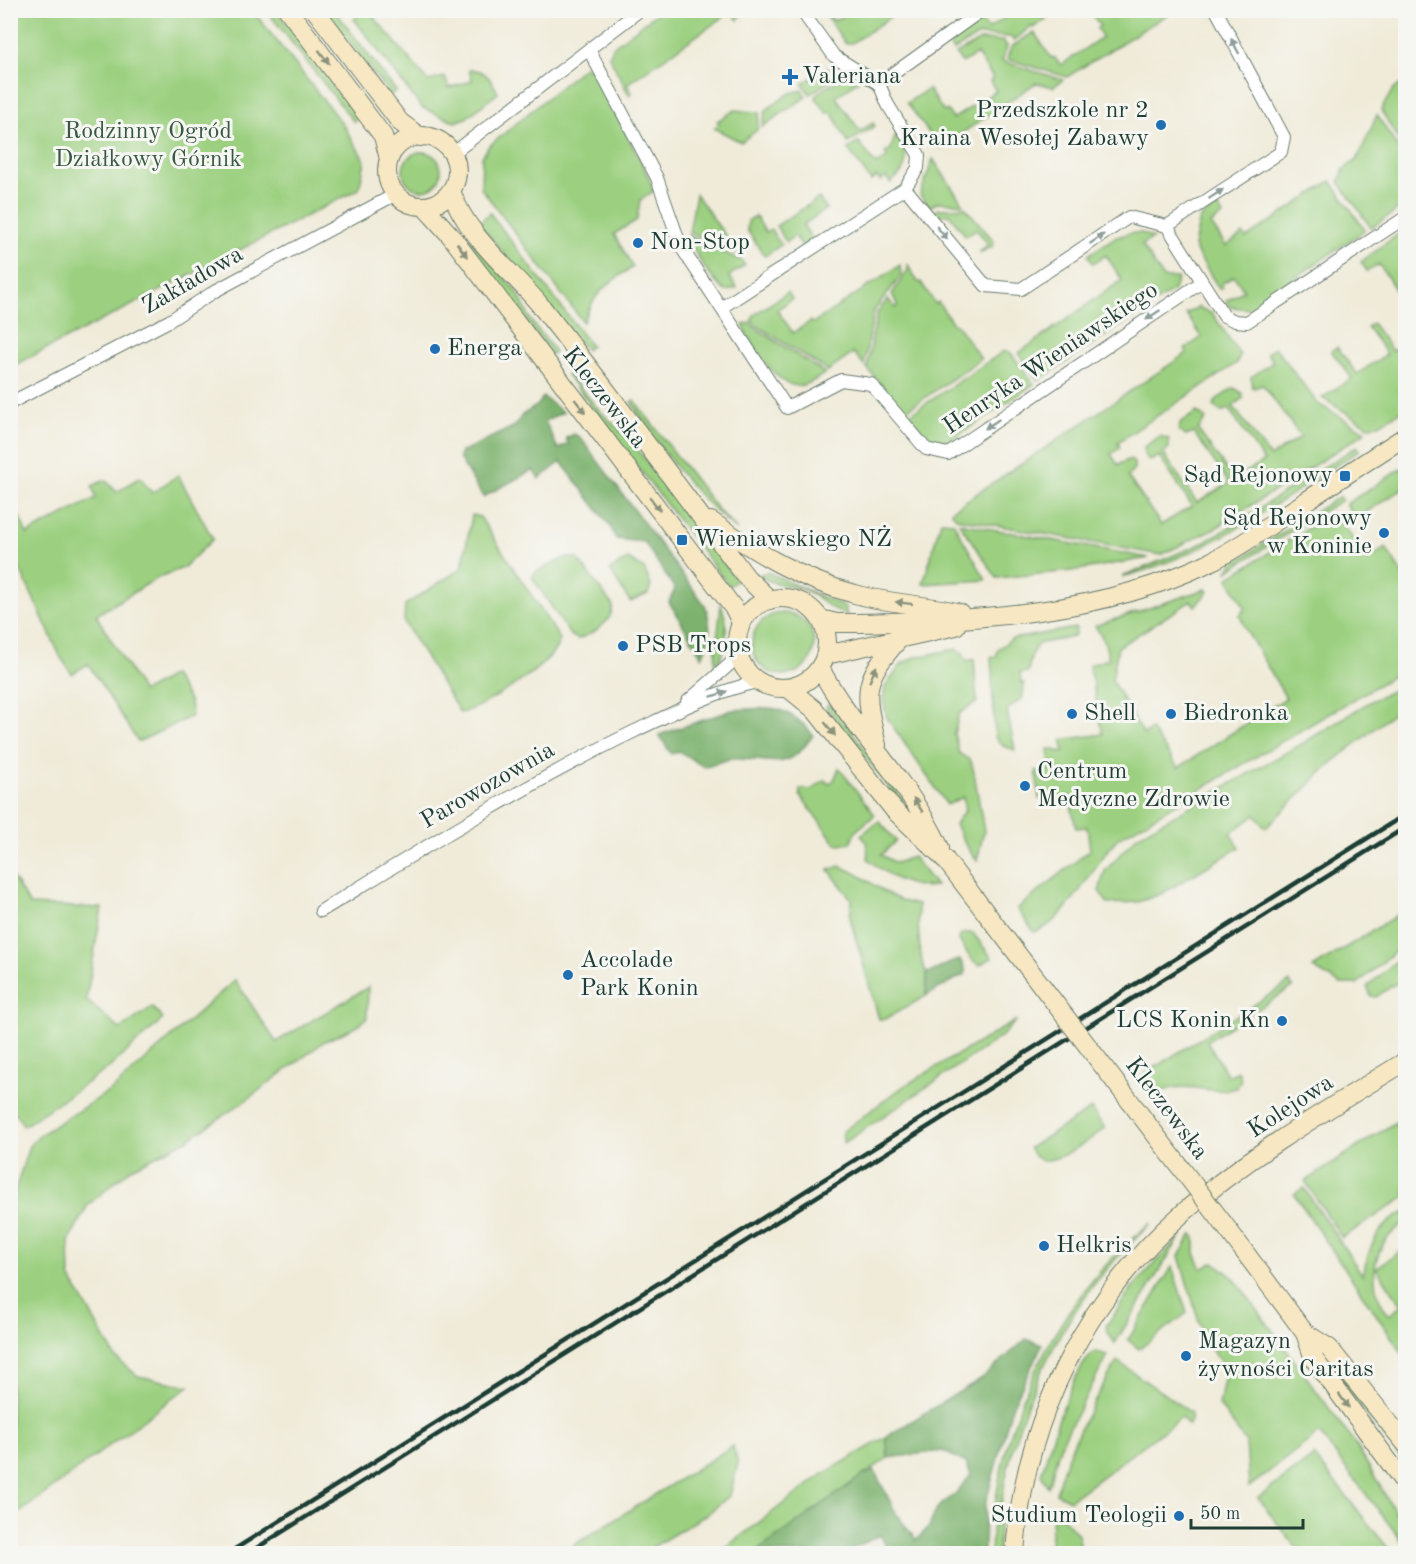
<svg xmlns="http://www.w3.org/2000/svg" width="1416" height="1564" font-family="'Old Standard TT',serif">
	<rect width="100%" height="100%" fill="#f6f6f2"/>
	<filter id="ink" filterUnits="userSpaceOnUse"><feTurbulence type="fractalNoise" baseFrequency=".0167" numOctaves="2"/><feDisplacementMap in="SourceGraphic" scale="12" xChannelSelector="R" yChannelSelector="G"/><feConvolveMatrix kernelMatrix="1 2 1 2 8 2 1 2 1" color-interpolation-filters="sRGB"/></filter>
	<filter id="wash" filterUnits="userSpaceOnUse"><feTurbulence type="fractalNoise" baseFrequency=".008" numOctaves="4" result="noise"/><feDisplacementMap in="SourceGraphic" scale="24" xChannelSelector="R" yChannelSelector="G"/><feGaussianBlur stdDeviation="1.35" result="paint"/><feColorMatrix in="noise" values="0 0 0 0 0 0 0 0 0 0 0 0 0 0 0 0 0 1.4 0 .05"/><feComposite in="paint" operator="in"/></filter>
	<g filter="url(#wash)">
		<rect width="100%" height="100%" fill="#f0ebd9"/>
		<path fill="#9cd080" stroke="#5e865a" stroke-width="1.5" d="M11 10 253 11 343 125 365 161 359 189 11 367Z
			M661 10 744 11 738 20 731 12 627 84 632 93 629 95 609 56 614 46Z
			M267 11H277L359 118 354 122Z
			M326 11H335L396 91 390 95Z
			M363 11H369L428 81 445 77 449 88 472 81 469 70C484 68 492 80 498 93L466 118 455 122 422 108 354 19Z
			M823 11H827L834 21 850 11H899L852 43H845Z
			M1015 11H1040L1046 19 1033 28 1031 26 1014 41 1011 37 979 35 953 51 947 42 981 20 988 29Z
			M1090 11H1173L1067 77 1007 59 1011 47 1034 32 1051 58 1054 57 1061 65 1102 37 1097 28 1100 26Z
			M980 40 1003 41 1007 46 1002 61 1063 80 1053 87 1036 83 940 148 907 103 928 89 944 112 947 110 953 119 996 91 990 81 993 78 977 54 962 63 956 54Z
			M584 67 592 70 644 167 654 191 640 200 637 220 614 234 633 267C607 283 594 293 583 322L481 188 482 157 488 147Z
			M826 68 842 73 810 94 802 84Z
			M845 75 858 81 836 97 860 131 873 123 875 126 848 143 832 113H827L816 98 817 94Z
			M1405 82V151L1381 110 1393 89Z
			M802 90 806 97 762 127 766 110 790 93Z
			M735 110 760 113 757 130 741 142 714 128 720 123 717 121Z
			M1377 115 1405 159V205L1371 228 1339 182 1344 169 1357 160Z
			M896 134C910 154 910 169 890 183L886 177 880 181 877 177 871 181 848 149 859 142 876 165 888 157 885 153 890 150Z
			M403 171a19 19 0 1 1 38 0a19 19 0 1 1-38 0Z
			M933 159 963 204 938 202 930 207 920 195Z
			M1331 181 1365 230 1250 309 1230 307 1226 301 1244 290 1234 276 1221 284 1223 287 1219 289 1196 251 1194 246 1200 218 1217 206 1223 215 1211 224 1226 246 1243 234 1246 238Z
			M696 194 738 254 689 232Z
			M819 198 826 209 803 225 813 240 803 247 795 236 786 242 776 226Z
			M965 207 994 241 992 247 979 253 988 244 976 229 966 236 949 214 938 216 933 213 938 209Z
			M490 213 591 346 586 350 478 223Z
			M755 216 766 232 771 230 781 245 765 256 747 230 748 221Z
			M1401 232 1405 240 1401 246 1405 253V305L1379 264 1367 271 1361 262Z
			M1130 233H1142L1153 238 1142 245 1163 278H1178L1174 290 1038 381 1019 353 1122 280 1106 255 1093 264 1088 255 1114 238Z
			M465 234 518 293 531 321 554 350V354H551L461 237Z
			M688 235 742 261 745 265 729 276 737 288 726 291C714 285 691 249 688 235Z
			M900 265 901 276 874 311 864 365 854 353 828 371 751 322 754 315 788 292 792 299 777 310 793 333 811 321 813 323Z
			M908 265 918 282H921L935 304 938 302 954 325 956 324 981 359 904 412 867 368 877 313 888 299 895 308 898 306 892 294 908 270Z
			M1198 307 1213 314 1240 355 1237 363 1118 442 1120 448 1111 454 1118 465 1130 459 1134 463V469L1128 477 1161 525 1192 506 1159 456 1150 461 1144 455V447L1160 436 1169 439V448L1163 453 1197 503 1229 483 1194 433 1186 436 1179 431 1180 423 1197 412 1206 419 1198 430 1234 480 1264 461 1229 409 1221 412 1214 406 1216 400 1234 388 1242 393 1243 398 1233 406 1270 457 1301 437 1263 385 1254 388 1252 386 1251 377 1273 362 1267 353 1275 347 1318 404 1365 431 1363 434 1219 526 1161 555 956 518 951 511 1187 353 1185 349 1202 337 1186 314Z
			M748 323 825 373C818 378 809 385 800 386 777 388 750 344 743 325Z
			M1372 323 1392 351 1405 342 1406 408 1378 425 1368 426 1322 398 1352 378 1331 351 1337 347 1357 374 1387 354 1367 327Z
			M1004 351 1010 352 1034 384 950 441 928 439 909 415Z
			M568 373 598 409 631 441 737 580 729 586 567 375Z
			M634 400 718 510 737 530C693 494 661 451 631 402Z
			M1357 446 1360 450C1284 498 1210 555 1122 577L1198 545 1225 530Z
			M1402 468 1405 474V487L1356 519 1346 504Z
			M178 475 213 539 183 568 159 577 96 615 143 692 173 675 190 702 192 716 138 742 88 664 72 674 61 658 11 550V509L15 506 27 534 96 498 92 486 105 480 117 492 140 477 152 493Z
			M1340 496 1342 500 1226 572 1233 563Z
			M472 515 480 517 560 639C555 664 484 708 460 713L404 622 405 605 462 568Z
			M1336 520 1347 530 1366 560 1386 548 1405 578V669L1118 838C1094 863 1066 924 1034 932L1017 909 1090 850 1087 827 1076 828 1069 796 1039 799 1036 771 1050 770 1048 749 1064 752 1062 740 1103 734 1089 665 1109 659 1104 640 1095 626 1206 589 1208 592 1195 606 1191 601 1118 647 1112 681 1144 735 1151 729 1178 768 1286 698 1246 630 1240 615 1245 608 1228 578 1315 524Z
			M941 521 953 522 986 580 923 584Z
			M959 523 1149 558 1072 571 997 578Z
			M564 558H577L613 606C611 624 594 633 578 639L570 635 532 577 536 572Z
			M628 559 644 569 651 585 648 594 630 602 610 570Z
			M767 572 845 607 847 615C831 611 824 601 811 593 794 583 778 588 758 575Z
			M721 605C730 624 727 653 714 669Z
			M752 644a31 31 0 1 1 62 0a31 31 0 1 1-62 0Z
			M1076 628 1075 635 1071 637 1038 644 1032 653 1028 672 1020 673 1021 683H1024L1023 697 1007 710 1015 750 1003 746 995 737 991 657H996L998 649 1012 639Z
			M956 649 963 653 967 661 974 659 977 702 959 714 954 734 959 753 971 761 974 773 984 831 977 861 965 844 955 824 965 810 963 797 947 805 887 718 883 701 885 687 902 663 916 657Z
			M1405 684V704L1327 767 1266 828 1255 815 1230 834 1240 847 1161 894 1138 902 1108 904 1099 891 1105 871 1137 836 1305 742 1371 701Z
			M830 703 903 799 901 803 826 707Z
			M839 768 875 815 856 831 850 843 836 844 800 795V789L811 790 825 780 828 784 834 780Z
			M879 821 896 841 881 855 896 863 913 857 936 886C909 890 888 876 868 859L867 843 861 835Z
			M840 866C869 876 886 900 918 905 918 920 918 963 927 973L926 996 885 1019H879L850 918 852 900 829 870Z
			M11 875 30 905 102 908 86 1000 120 1029 152 1007 163 1019 110 1067 24 1126 15 1113 11 1116Z
			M1405 910V927L1402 929 1405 943 1357 984H1340L1313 968Z
			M965 933H973L992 958 979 965 971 959 959 940 960 935Z
			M1405 953V977L1376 997 1371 996 1367 987Z
			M235 980 276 1042 368 987 367 1018 358 1026 325 1041 245 1101 187 1140 132 1168 88 1205 69 1241 70 1277 116 1358 138 1376 189 1386 11 1519V1203L29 1146 38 1136 113 1089Z
			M1290 982 1293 987 1207 1041 1228 1076 1238 1071 1241 1079 1237 1088C1208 1096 1187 1079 1158 1093L1144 1074Z
			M1017 1020 1002 1036 844 1143 842 1132 904 1086Z
			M1091 1109 1105 1128C1087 1142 1066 1158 1043 1161L1035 1157 1029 1148Z
			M1405 1116V1197L1342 1238 1305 1181Z
			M1304 1188 1363 1276C1368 1248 1377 1225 1405 1212V1223C1372 1243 1365 1284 1389 1315L1402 1305 1376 1268 1405 1248V1357L1294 1194Z
			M1151 1223C1127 1247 1104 1270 1084 1298 1033 1370 998 1464 998 1553H991C995 1427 1052 1302 1151 1223Z
			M1182 1234 1115 1343 1107 1333 1106 1326 1132 1288Z
			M1192 1234 1195 1238V1253L1202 1269 1214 1262 1234 1278 1356 1445 1405 1529V1545L1319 1433 1249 1487 1246 1443 1219 1405 1226 1369 1205 1341 1179 1256Z
			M1172 1267 1187 1313 1139 1349 1128 1340Z
			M1096 1352 1108 1355 1061 1444 1048 1487 1041 1475C1049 1449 1073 1362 1096 1352Z
			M1324 1354 1405 1458V1464L1321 1356Z
			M1117 1361 1191 1413V1420L1188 1425 1182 1417 1070 1500 1056 1493C1068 1445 1093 1404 1117 1361Z
			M886 1437 888 1458 755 1553 717 1554 823 1474Z
			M733 1446 738 1464 730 1495 709 1513 643 1553H561Z
			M1314 1456 1392 1553H1300L1258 1498Z
			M1054 1508 1078 1534 1082 1553H1049Z"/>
		<path fill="#7db26e" stroke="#4e7851" stroke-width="1.5" d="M543 397 563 412 545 421 558 449 568 444 566 438 574 434 580 437 705 605C712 625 711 638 702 657L669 602 675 589 644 542 616 539 610 526 561 462 539 479 533 470 483 497 459 458 461 452 515 426 522 415 538 405Z
			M767 708C785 708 802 721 813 735 786 775 775 758 735 759 725 759 714 764 704 767L680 752 671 754 659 735 732 710Z
			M960 960 965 968V974L926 996 927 973C940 971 947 961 960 960Z
			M1026 1339 1042 1345 1012 1407 985 1505 984 1553H890L880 1535 844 1553H755L863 1475 874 1470 897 1515 916 1540 929 1527 937 1508 955 1494 971 1475 966 1463 943 1451 888 1458 886 1437 982 1378Z"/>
	</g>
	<g filter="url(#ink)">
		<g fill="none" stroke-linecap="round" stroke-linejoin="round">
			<defs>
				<path id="street" d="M589 50 657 178 681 247 787 408 841 380 871 384 926 449 948 454 1202 282
					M879 84 982 10
					M452 154 640 10
					M905 188 986 286 1021 289 1129 217 1167 226
					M1167 226 1224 316 1235 321 1247 322 1406 217
					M1167 226 1281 152 1284 137 1216 10
					M721 308 905 188 918 168 919 155 888 105 879 84 834 56 801 10
					M10 403 169 321 215 291 396 194
					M687 702 738 657
					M321 911C424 848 526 784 635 731 675 712 713 692 757 682"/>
				<path id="secondary" d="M288 10 383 136 389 159
					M315 10 400 122 420 137
					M387 171a35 35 0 1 1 70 0a35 35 0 1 1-70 0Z
					M451 191C467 237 510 269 540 305 611 394 678 487 747 578L770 600
					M424 206 450 235 735 610 741 623
					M711 521C756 552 801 580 855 594 889 604 925 604 960 613
					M737 643a45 45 0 1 1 90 0a45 45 0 1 1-90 0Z
					M820 619 837 623H857C975 620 1102 615 1210 562 1238 548 1265 529 1291 511 1329 486 1367 461 1406 436
					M826 655 956 626
					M820 668C854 733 908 778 940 848
					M788 688 815 710 894 810 944 858
					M877 745C864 690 861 682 900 638
					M1223 1223 1305 1333 1314 1359 1406 1485
					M1305 1333 1329 1348 1406 1444
					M1015 1554C1023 1422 1084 1299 1184 1212 1251 1154 1330 1108 1406 1061"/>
			</defs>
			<use href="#street" stroke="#687a6e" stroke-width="14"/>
			<use href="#secondary" stroke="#687a6e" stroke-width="20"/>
			<use href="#street" stroke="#fff" stroke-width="12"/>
			<use href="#secondary" stroke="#f7e8c3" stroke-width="18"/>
			<path stroke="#1f3d34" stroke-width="4.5" d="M227 1554 1406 814
				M247 1554 1406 827"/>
			<defs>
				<path id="secondary-bridge" d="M944 858 1223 1223"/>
			</defs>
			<use href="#secondary-bridge" stroke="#687a6e" stroke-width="20" stroke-linecap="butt"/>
			<use href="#secondary-bridge" stroke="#f7e8c3" stroke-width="18"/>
		</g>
		<defs><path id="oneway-solid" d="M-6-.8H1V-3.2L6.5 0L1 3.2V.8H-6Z" transform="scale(1.5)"/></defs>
		<g fill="#8f9e9a">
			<use href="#oneway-solid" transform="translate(1235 46) rotate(-118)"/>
			<use href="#oneway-solid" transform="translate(1216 194) rotate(-33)"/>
			<use href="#oneway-solid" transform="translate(942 233) rotate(50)"/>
			<use href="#oneway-solid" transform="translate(1097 239) rotate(-34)"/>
			<use href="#oneway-solid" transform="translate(1153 315) rotate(146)"/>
			<use href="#oneway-solid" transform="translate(992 424) rotate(146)"/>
			<use href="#oneway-solid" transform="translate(719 694) rotate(-19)"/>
		</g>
		<g fill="#8b927c">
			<use href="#oneway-solid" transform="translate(324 57) rotate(53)"/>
			<use href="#oneway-solid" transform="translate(462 250) rotate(53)"/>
			<use href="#oneway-solid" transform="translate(580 406) rotate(52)"/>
			<use href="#oneway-solid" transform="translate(655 504) rotate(53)"/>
			<use href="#oneway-solid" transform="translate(904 603) rotate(-173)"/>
			<use href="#oneway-solid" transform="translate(873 674) rotate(-66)"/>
			<use href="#oneway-solid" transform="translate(830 729) rotate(52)"/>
			<use href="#oneway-solid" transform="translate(918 805) rotate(-123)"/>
			<use href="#oneway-solid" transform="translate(1344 1401) rotate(54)"/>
		</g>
	</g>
	<g fill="#1f6fb2" stroke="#f6f6f2" stroke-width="2">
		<path d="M787 68h6v6h6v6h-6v6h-6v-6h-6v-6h6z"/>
		<circle cx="1161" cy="125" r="6"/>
		<circle cx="638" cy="243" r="6"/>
		<circle cx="435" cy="349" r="6"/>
		<rect x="1339" y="470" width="12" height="12" rx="3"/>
		<circle cx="1384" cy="533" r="6"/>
		<rect x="676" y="534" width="12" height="12" rx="3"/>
		<circle cx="623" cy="646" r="6"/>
		<circle cx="1072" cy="714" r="6"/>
		<circle cx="1171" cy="714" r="6"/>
		<circle cx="1025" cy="786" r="6"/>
		<circle cx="568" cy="975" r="6"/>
		<circle cx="1282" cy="1021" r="6"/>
		<circle cx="1044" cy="1246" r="6"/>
		<circle cx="1186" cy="1356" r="6"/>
		<circle cx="1179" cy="1516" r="6"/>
	</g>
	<g text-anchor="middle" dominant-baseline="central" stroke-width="6" stroke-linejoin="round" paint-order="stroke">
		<g font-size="24" fill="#1f3d34" stroke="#f6f6f2" text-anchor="start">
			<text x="802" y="77">Valeriana</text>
			<text x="1149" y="111" text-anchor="end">Przedszkole nr 2<tspan x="1149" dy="28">Kraina Wesołej Zabawy</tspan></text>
			<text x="650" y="243">Non-Stop</text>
			<text x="447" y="349">Energa</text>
			<text x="1333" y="476" text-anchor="end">Sąd Rejonowy</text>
			<text x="1372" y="519" text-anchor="end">Sąd Rejonowy<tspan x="1372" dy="28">w Koninie</tspan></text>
			<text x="694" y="540">Wieniawskiego NŻ</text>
			<text x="635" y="646">PSB Trops</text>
			<text x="1084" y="714">Shell</text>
			<text x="1183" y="714">Biedronka</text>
			<text x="1037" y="772">Centrum<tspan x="1037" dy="28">Medyczne Zdrowie</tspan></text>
			<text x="580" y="961">Accolade<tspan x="580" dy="28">Park Konin</tspan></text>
			<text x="1270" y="1021" text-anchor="end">LCS Konin Kn</text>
			<text x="1056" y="1246">Helkris</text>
			<text x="1198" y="1342">Magazyn<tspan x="1198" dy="28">żywności Caritas</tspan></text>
			<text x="1167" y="1516" text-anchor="end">Studium Teologii</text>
		</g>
		<g font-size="24" fill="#385a43" stroke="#f6f6f2">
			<text x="148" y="132">Rodzinny Ogród<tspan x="148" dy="28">Działkowy Górnik</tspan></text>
		</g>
		<g font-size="24" fill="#1f3d34" stroke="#f6f6f2">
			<text transform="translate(193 281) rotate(-30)">Zakładowa</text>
			<text transform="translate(1051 359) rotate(-34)">Henryka Wieniawskiego</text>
			<text transform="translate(604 398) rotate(52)">Kleczewska</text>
			<text transform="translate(488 786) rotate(-30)">Parowozownia</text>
			<text transform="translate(1291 1107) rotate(-33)">Kolejowa</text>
			<text transform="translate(1166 1109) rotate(53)">Kleczewska</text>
		</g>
	</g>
	<rect width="1416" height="1564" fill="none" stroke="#f6f6f2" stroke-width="36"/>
	<path d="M1191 1519v9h112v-9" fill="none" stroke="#1f3d34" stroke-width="3"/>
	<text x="1200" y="1519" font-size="18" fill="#1f3d34" stroke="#f6f6f2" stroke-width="4.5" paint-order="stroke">50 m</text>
</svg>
